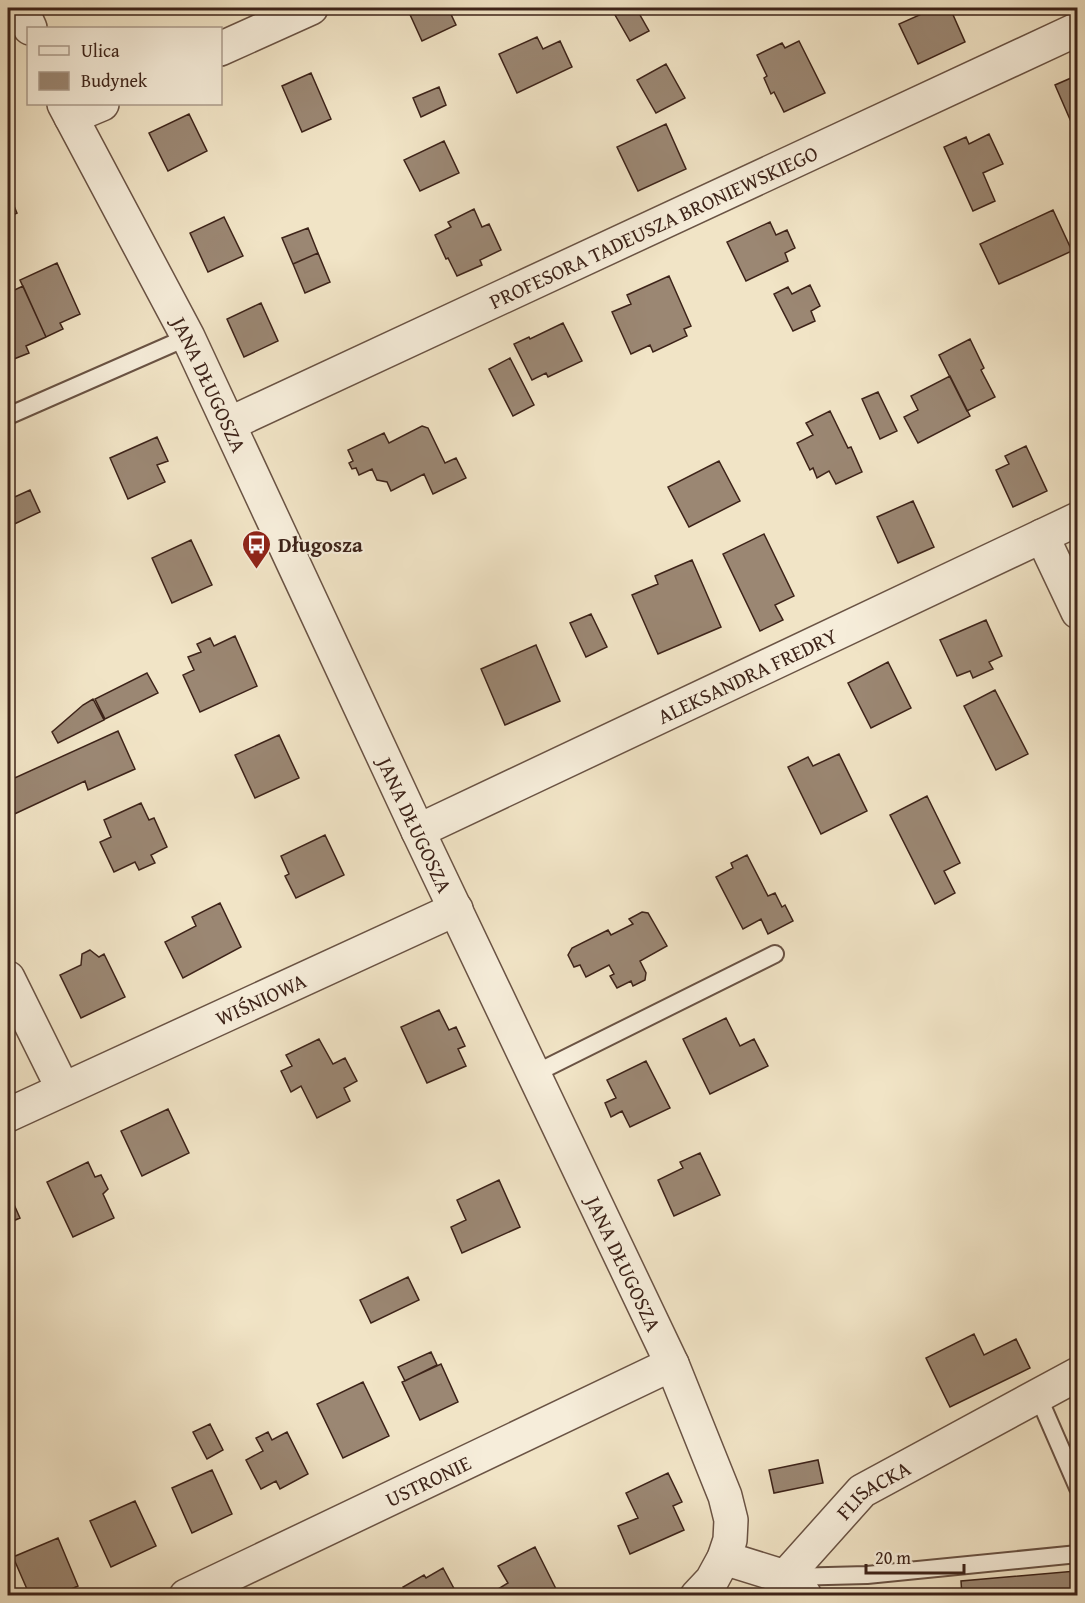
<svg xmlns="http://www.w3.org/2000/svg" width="1085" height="1603" font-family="'Gentium Book Plus',serif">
	<rect width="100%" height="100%" fill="#f1e4c6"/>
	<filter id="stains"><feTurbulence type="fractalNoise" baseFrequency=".00333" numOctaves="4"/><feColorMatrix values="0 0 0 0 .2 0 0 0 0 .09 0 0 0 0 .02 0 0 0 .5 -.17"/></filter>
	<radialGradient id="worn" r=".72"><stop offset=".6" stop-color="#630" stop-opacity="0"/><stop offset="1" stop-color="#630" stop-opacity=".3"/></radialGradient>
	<path fill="#9b8773" stroke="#3d2319" stroke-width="1.5" d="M407 8H448L456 25 422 41Z
		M611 8H636L649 31 630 41Z
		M935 8H950L965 42 918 64 899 24Z
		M537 37 543 49 560 41 572 67 517 93 499 54Z
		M799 41 825 93 784 112 774 92 771 94 764 78 767 76 757 55 782 43 785 48Z
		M666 64 685 98 656 113 637 80Z
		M311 73 331 119 302 132 282 86Z
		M1078 75V121L1072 124 1055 85Z
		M439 87 446 105 421 117 413 98Z
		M189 114 207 151 168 171 149 133Z
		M666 124 686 169 638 191 617 147Z
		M989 134 1003 164 983 173 995 201 973 211 944 147 966 137 969 144Z
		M444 141 459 173 420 191 404 160Z
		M9 194 17 213 8 217V195Z
		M474 209 482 227 489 224 501 250 480 260 482 265 457 276 448 258 446 259 435 235 451 227 448 222Z
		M1053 210 1072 251 999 284 980 244Z
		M224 217 243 256 208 272 190 233Z
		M770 222 776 235 787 230 795 248 785 253 788 261 746 281 727 242Z
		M308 228 318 253 293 264 282 238Z
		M318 253 330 282 305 293 293 264Z
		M57 263 80 314 60 323 63 329 46 337 20 280Z
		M669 276 691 326 684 329 687 336 653 352 650 345 631 354 612 312 631 304 627 295Z
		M810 285 820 306 811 311 815 321 793 331 774 294 788 287 792 294Z
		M23 286 46 337 26 346 29 353 14 359 8 345V293Z
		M261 303 278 341 244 357 227 319Z
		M563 323 582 361 548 377 546 373 532 380 514 344 529 337 530 339Z
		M970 339 984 368 981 370 995 397 967 411 939 355Z
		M510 358 534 405 513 416 489 369Z
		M950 376 970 416 918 443 904 417 918 410 911 396Z
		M878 392 897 431 880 439 862 399Z
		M830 411 848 448 851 447 862 472 836 484 829 471 817 478 813 468 810 470 797 443 813 435 806 423Z
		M422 426 428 428 445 463 456 458 466 478 433 494 424 474 391 491 387 482 377 480 372 469 359 475 356 468 352 469 349 463 353 461 348 450 384 433 389 443Z
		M157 437 168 461 157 465 165 482 128 499 110 458Z
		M1026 446 1047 491 1013 507 996 470 1009 464 1005 456Z
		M719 461 740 501 689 527 668 487Z
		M30 490 40 512 8 527V500Z
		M913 501 934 547 898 563 877 517Z
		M764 534 794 596 775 605 783 620 760 631 723 554Z
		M191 540 212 585 172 603 152 558Z
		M692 560 721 627 658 654 632 595 658 584 655 576Z
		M591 614 607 647 586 657 570 623Z
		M986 620 1002 656 989 662 993 669 973 678 970 671 957 676 940 640Z
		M235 636 257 686 200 712 183 675 194 670 188 657 201 652 197 644 210 638 214 646Z
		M536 645 560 701 505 725 481 669Z
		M888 662 911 708 871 728 848 683Z
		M147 673 158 693 105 719 95 699Z
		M995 690 1028 754 996 770 964 706Z
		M93 699 104 720 58 743 52 732 83 705Z
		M118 731 135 769 88 790 85 781 8 817V781Z
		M279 735 299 778 255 798 235 755Z
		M839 754 867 811 821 834 788 767 808 757 813 766Z
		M927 796 960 863 944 871 955 893 935 904 890 815Z
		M141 803 149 820 154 818 167 847 151 855 155 863 139 870 135 862 114 872 100 842 111 837 104 820Z
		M325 835 344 875 296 898 285 876 289 874 281 856Z
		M747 855 768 896 775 893 782 907 785 905 793 921 768 934 761 919 743 929 716 877 733 868 731 863Z
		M220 903 241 947 183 978 165 942 196 926 192 917Z
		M642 912 648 913 667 946 640 961 646 973 645 980 633 986 631 981 617 988 610 976 614 974 609 965 586 977 580 965 574 967 568 955 572 948 608 930 611 935 633 924 629 919Z
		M90 950 99 957 104 954 125 997 81 1018 60 975 81 965 82 954Z
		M439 1010 449 1030 456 1027 465 1046 458 1049 466 1066 427 1083 401 1027Z
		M726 1018 740 1046 754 1039 768 1066 710 1094 683 1039Z
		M319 1039 333 1064 345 1058 357 1081 344 1088 350 1101 317 1118 301 1086 291 1092 281 1071 292 1066 286 1055Z
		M646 1061 670 1108 630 1127 622 1111 611 1117 605 1103 616 1098 607 1080Z
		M168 1109 189 1153 142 1176 121 1131Z
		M700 1153 720 1195 674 1216 658 1180 683 1168 680 1162Z
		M88 1162 95 1177 101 1175 108 1189 103 1194 114 1218 73 1237 47 1182Z
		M499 1180 520 1227 462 1253 451 1227 466 1220 457 1200Z
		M8 1191 20 1218 8 1223Z
		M408 1277 419 1300 371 1323 360 1300Z
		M974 1334 984 1355 1016 1339 1030 1368 950 1407 926 1358Z
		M431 1352 437 1365 405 1381 398 1367Z
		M441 1364 458 1402 420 1420 402 1382Z
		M363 1382 389 1436 343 1458 317 1404Z
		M210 1424 223 1450 207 1459 193 1432Z
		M268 1432 272 1440 287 1432 308 1474 280 1489 276 1481 261 1489 246 1460 263 1451 256 1438Z
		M818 1460 823 1483 774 1493 769 1470Z
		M212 1470 232 1514 192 1533 172 1488Z
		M668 1473 682 1502 673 1506 684 1530 630 1554 618 1526 638 1518 626 1493Z
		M135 1501 156 1546 111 1567 90 1521Z
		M58 1538 78 1586 56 1596H30L13 1557Z
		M535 1547 556 1589 543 1596H495L493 1592 508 1583 498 1566Z
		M443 1568 458 1596H408L403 1587 424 1575 426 1578Z
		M1076 1571 1078 1596H962L961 1581Z"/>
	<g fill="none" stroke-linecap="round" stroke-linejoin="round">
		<defs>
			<path id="service" d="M8 416 188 337
				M534 1074 775 954
				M1038 1396 1078 1488
				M789 1577 867 1575 1078 1554"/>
			<g id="minor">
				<path d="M21 8 30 28"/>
				<path d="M220 49 311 8"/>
				<path id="s1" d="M64 104 188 337 418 831 672 1364 725 1496 731 1520 730 1540 724 1558 712 1580 697 1596"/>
				<path d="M71 117 102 104"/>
				<path id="s2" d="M229 424 1078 29"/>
				<path d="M1042 536 1078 612"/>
				<path id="s3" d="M418 831 1078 519"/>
				<path d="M8 978 63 1089"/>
				<path id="s4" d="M8 1115 456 909"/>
				<path id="s5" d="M724 1558 785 1577 862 1491 1078 1374"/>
				<path d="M785 1577 800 1588 805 1596"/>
				<path id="s6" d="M186 1596 672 1364"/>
			</g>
		</defs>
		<use href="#service" stroke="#6a5344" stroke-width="20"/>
		<use href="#minor" stroke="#6a5344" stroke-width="36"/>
		<use href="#service" stroke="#f6edda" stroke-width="16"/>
		<use href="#minor" stroke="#f6edda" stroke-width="33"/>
	</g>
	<defs>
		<symbol id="bus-pin" viewBox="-11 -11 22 30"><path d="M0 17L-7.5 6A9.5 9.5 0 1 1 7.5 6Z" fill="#8f2418" stroke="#f6edda"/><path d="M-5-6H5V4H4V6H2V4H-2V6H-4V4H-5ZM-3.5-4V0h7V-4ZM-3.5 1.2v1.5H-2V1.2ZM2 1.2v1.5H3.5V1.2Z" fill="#fff"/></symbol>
	</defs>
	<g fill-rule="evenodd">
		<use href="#bus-pin" x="240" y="528" width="33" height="45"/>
	</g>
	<g text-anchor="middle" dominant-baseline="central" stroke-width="4.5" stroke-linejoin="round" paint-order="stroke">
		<g font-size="21" fill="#3d2319" stroke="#f6edda">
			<text stroke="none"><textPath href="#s2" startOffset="468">PROFESORA TADEUSZA BRONIEWSKIEGO</textPath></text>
			<text stroke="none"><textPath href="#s1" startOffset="316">JANA DŁUGOSZA</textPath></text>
			<text stroke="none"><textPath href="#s3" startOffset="364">ALEKSANDRA FREDRY</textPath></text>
			<text stroke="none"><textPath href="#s1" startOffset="802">JANA DŁUGOSZA</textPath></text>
			<text stroke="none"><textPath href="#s4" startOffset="278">WIŚNIOWA</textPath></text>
			<text stroke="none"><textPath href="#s1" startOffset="1288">JANA DŁUGOSZA</textPath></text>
			<text stroke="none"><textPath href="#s6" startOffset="268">USTRONIE</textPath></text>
			<text stroke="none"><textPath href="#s5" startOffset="189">FLISACKA</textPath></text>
		</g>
		<g font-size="21" font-weight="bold" fill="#3d2319" stroke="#f6edda" text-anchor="start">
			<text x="278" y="544">Długosza</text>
		</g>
	</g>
	<rect width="1085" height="1603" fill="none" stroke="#f1e4c6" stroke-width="30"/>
	<rect x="9" y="9" width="1067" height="1585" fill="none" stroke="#3d2319" stroke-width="3"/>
	<rect x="15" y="15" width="1055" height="1573" fill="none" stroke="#3d2319" stroke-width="1.5"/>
	<rect x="27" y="27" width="195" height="78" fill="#f6edda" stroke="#ac9c8d" stroke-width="1.5"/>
	<rect x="39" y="46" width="30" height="9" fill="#f6edda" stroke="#ac9c8d" stroke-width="1.5"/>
	<text x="81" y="57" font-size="18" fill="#3d2319">Ulica</text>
	<rect x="39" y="72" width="30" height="18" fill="#9b8773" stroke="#ac9c8d" stroke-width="1.5"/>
	<text x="81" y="87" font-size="18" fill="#3d2319">Budynek</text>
	<path d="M866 1564v9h98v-9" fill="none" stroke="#3d2319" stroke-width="3"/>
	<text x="875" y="1564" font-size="18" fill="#3d2319" stroke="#f6edda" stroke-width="4.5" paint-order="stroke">20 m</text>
	<rect width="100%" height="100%" filter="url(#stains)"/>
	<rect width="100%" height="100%" fill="url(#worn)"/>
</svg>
